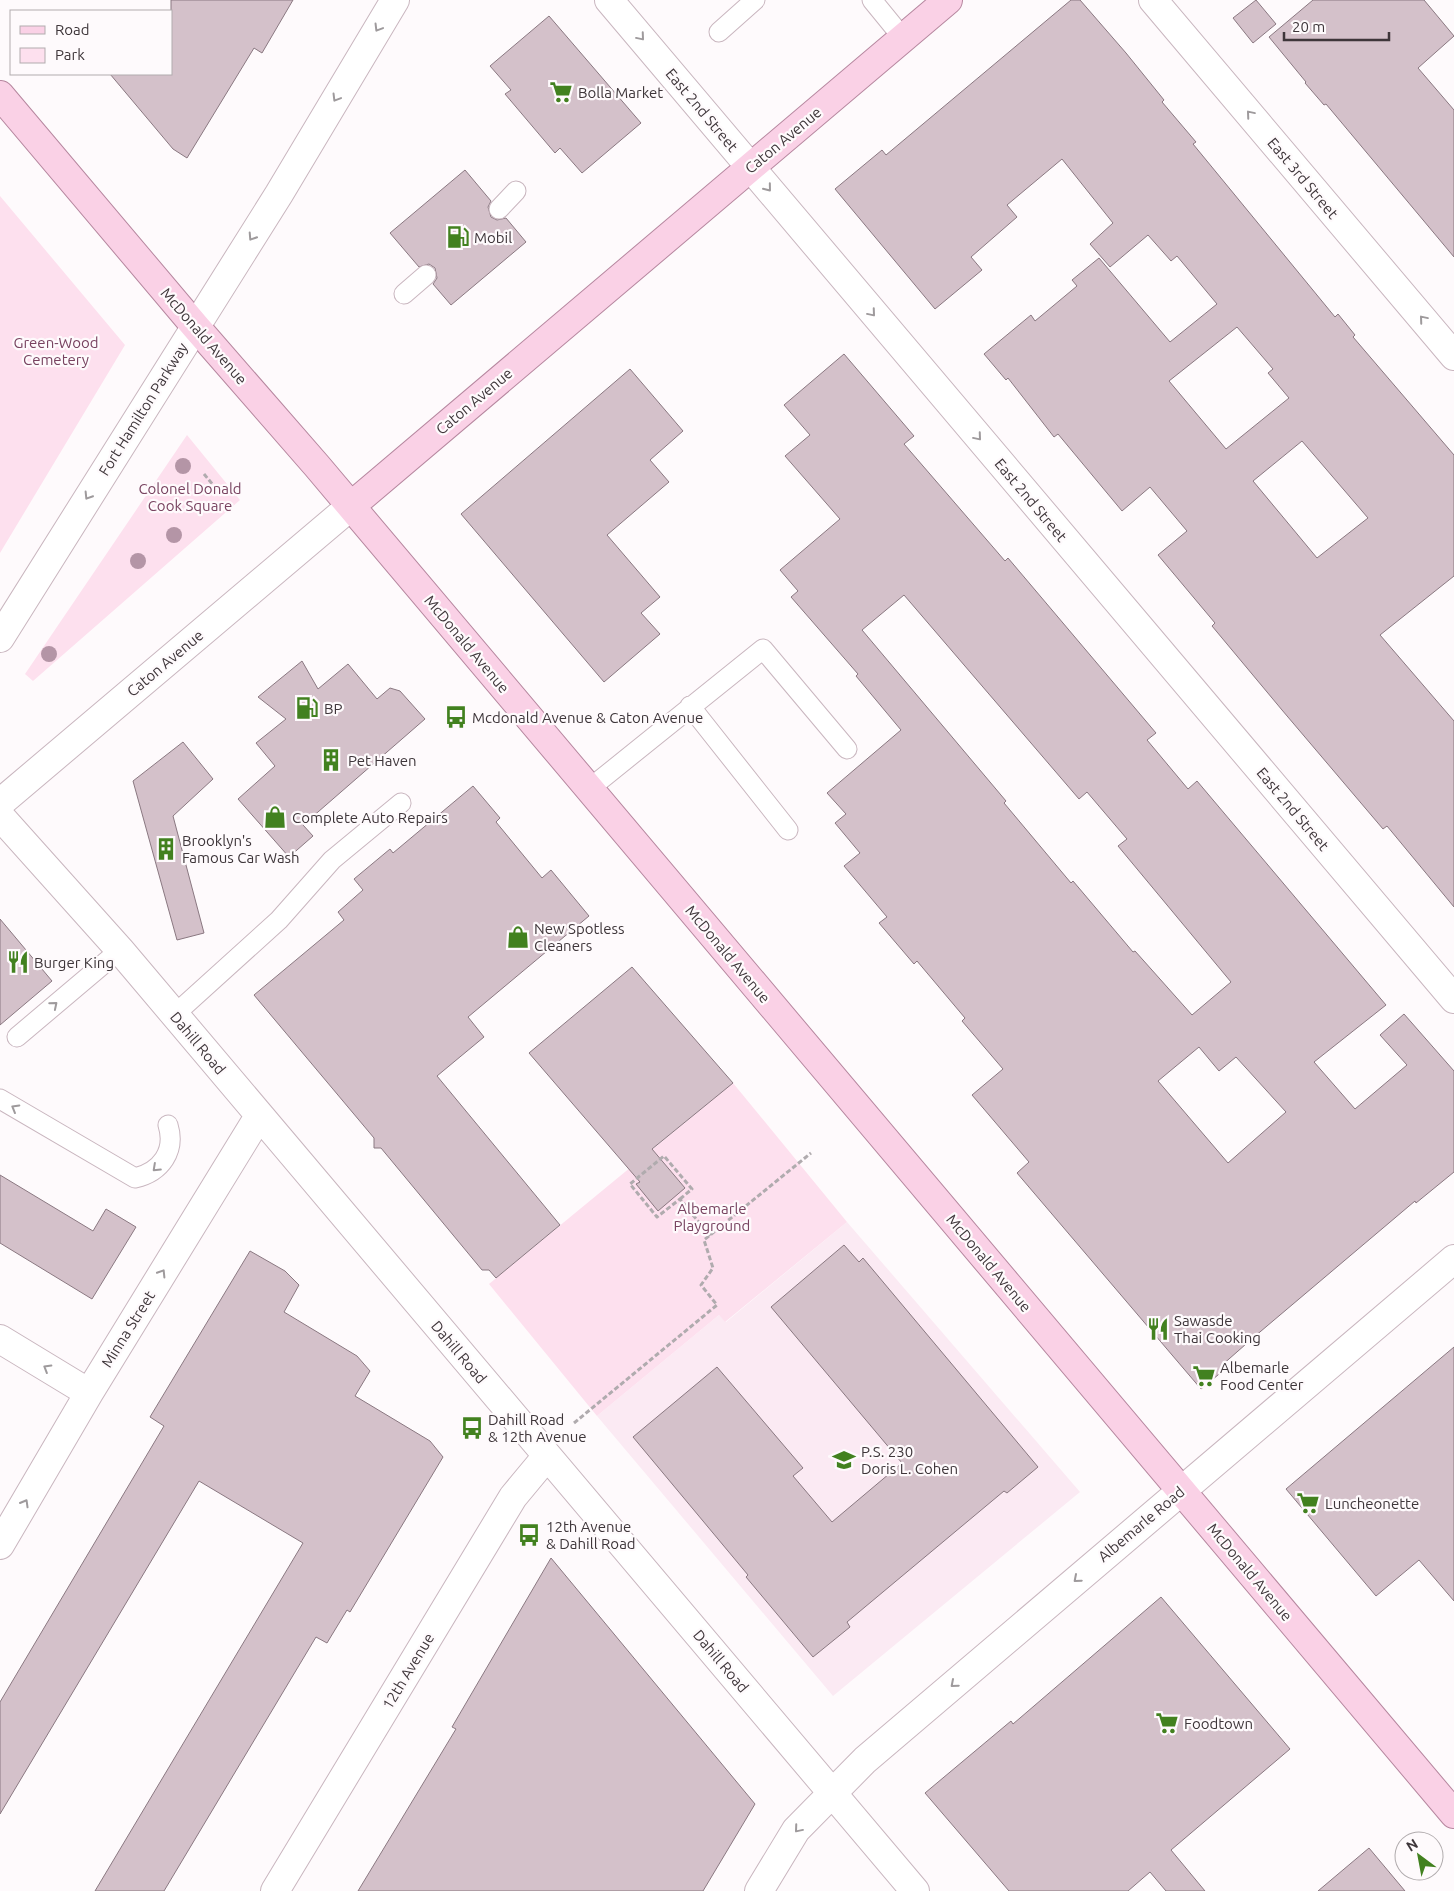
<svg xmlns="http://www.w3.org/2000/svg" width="1454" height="1891" font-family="Ubuntu,sans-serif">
	<rect width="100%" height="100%" fill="#fefafc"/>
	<path fill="#fbeaf3" d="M847 1222 1080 1492 833 1696 597 1416 719 1315 726 1322Z"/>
	<path fill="#fde0ee" d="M0 196 125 345 0 553Z
		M187 435 240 500 33 681 25 674Z
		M733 1083 847 1222 725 1322 719 1315 597 1416 489 1284Z"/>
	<path fill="#d4c1ca" stroke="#8a7881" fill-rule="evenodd" d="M171 0H293L262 53 254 48 187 158 173 149 110 74H171Z
		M1071 0H1080L1126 53 1164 100 1162 102 1196 142 1193 144 1335 317 1338 314 1355 335 1353 337 1454 455V576L1380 635 1454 721V907L1387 826 1383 829 1282 710 1212 626 1215 623 1158 555 1187 531 1150 487 1122 511 1058 434 1054 437 1008 378 1006 380 984 354 1031 315 1035 321 1077 286 1072 280 1099 258 1170 342 1217 304 1177 256 1171 261 1148 235 1110 267 1090 244 1113 223 1062 159 1007 205 1017 217 971 257 982 270 935 309 835 189 882 150 886 155ZM1237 327 1273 369 1268 373 1289 398 1226 449 1169 381ZM1302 441 1368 518 1317 558 1253 481Z
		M1256 0 1276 24 1253 43 1233 18Z
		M1313 0H1424L1454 36 1418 68 1454 110V257L1326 104 1324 105 1305 83 1306 82 1269 37Z
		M549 16 641 123 582 173 560 148 555 153 505 94 511 90 490 66Z
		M465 170 491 201 488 207 491 217 497 220 506 218 526 242 451 305 433 284 437 278 435 268 429 264 419 267 390 233Z
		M844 354 914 436 904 444 1005 561 1008 558 1156 733 1147 740 1188 789 1197 781 1386 1005 1314 1062 1355 1109 1407 1065 1380 1035 1404 1014 1454 1071V1172L1416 1203 1415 1201 1254 1337 1221 1366 1224 1370 1201 1389 1017 1173 1029 1162 972 1095 1003 1069 962 1021 965 1018 917 961 914 964 879 923 887 917 844 866 860 853 835 823 846 814 827 793 901 730 856 676 858 674 791 597 798 591 780 570 840 519 785 456 810 435 784 405ZM904 595 1079 799 1087 792 1127 839 1118 846 1231 982 1192 1015 1135 951 1133 952 1073 881 1071 883 1004 803 1006 801 862 630ZM1199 1047 1219 1071 1236 1057 1286 1112 1228 1163 1158 1081Z
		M630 369 683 431 650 460 669 482 607 535 660 597 641 613 660 634 604 682 461 514Z
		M302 661 318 689 348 664 377 699 390 688 400 691 425 719 303 825 313 836 289 857 238 799 275 766 256 743 286 719 258 697Z
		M183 742 213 779 173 816 204 933 177 940 133 781Z
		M473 786 500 818 496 822 542 878 551 870 589 916 468 1017 484 1037 437 1076 560 1225 496 1278 489 1270H482L381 1148H374V1138L254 995 344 920 338 912 363 890 354 879 390 849 393 853Z
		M0 919 52 981 0 1025Z
		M632 967 733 1083 652 1149 685 1188 658 1211 636 1184 640 1182 529 1053Z
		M0 1175 93 1231 106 1209 136 1227 92 1299 0 1243Z
		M844 1245 859 1262 863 1258 1038 1467 1007 1493 1004 1491 847 1622 850 1627 813 1657 746 1577 748 1575 633 1437 717 1367 803 1468 793 1476 832 1522 902 1463 771 1307Z
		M250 1251 285 1271 299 1285 284 1312 357 1356 370 1371 355 1396 430 1441 443 1457 350 1612 347 1610 327 1643 316 1637 164 1891H95L303 1543 199 1481 0 1814V1702L164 1426 150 1417Z
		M1454 1347V1601L1419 1560 1376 1596 1286 1489Z
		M551 1558 755 1804 703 1891H358L456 1729 452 1727Z
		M1161 1597 1290 1749 1171 1850 1205 1891H1166L1150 1872 1128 1891H1009L925 1793 1011 1721 1013 1724Z
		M1369 1848 1405 1891H1318Z"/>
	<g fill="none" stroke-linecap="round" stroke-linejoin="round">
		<defs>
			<path id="lane" d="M872 0 903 38
				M719 32 755 0
				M499 209 516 191
				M404 294 426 275
				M690 706 788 830
				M589 789 763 649 847 749
				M174 1015 279 920 332 860 401 803
				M17 1037 120 950
				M0 1099 135 1178C161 1172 176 1151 168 1125"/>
			<path id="street" d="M609 0 1454 999
				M1153 0 1454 356
				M0 816 120 950 915 1891
				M0 1339 89 1393
				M0 1545 89 1393 259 1116
				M275 1891 513 1497 547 1456
				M759 1891 796 1830 865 1760 1454 1259"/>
			<path id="secondary" d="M0 638 279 194 395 0
				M0 803 351 506"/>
			<path id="primary" d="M0 95 195 326 317 466 1454 1814
				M351 506 948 0"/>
		</defs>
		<use href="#lane" stroke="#c9b6bf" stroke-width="21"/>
		<use href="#street" stroke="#c9b6bf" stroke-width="30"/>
		<use href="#secondary" stroke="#c9b6bf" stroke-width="30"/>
		<use href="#primary" stroke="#b6879f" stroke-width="30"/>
		<path stroke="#b0abae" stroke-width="3" stroke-dasharray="5 2.5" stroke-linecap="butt" d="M204 474 219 492
			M680 1199 692 1189 664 1156 630 1184 657 1217 680 1199 710 1236
			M574 1423 717 1305 701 1285 713 1268 704 1240 811 1153"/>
		<use href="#lane" stroke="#fff" stroke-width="19"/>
		<use href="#street" stroke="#fff" stroke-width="28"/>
		<use href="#secondary" stroke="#fff" stroke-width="28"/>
		<use href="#primary" stroke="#fad1e6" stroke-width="28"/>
	</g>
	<g fill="#b495a6">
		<circle cx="183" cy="466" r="8"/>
		<circle cx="174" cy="535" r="8"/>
		<circle cx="138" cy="561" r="8"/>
		<circle cx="49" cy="654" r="8"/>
	</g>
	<defs><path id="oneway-chevron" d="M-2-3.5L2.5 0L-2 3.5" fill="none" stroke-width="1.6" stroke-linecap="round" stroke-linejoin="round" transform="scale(1.25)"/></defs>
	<g stroke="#9e9a9c">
		<use href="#oneway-chevron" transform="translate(378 28) rotate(121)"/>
		<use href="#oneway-chevron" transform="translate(641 37) rotate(50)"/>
		<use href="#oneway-chevron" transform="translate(336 98) rotate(121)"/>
		<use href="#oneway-chevron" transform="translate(1250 114) rotate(-130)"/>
		<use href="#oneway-chevron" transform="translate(768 188) rotate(51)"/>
		<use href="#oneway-chevron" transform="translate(252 237) rotate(123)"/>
		<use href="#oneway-chevron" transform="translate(872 313) rotate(50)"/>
		<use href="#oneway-chevron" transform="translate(1423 319) rotate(-130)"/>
		<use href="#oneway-chevron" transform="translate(978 437) rotate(50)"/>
		<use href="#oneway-chevron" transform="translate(88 496) rotate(122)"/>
		<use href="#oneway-chevron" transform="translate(54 1005) rotate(-40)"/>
		<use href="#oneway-chevron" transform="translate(15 1108) rotate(-150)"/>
		<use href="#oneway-chevron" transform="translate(156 1168) rotate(137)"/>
		<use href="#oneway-chevron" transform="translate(162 1273) rotate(-58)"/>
		<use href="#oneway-chevron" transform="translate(47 1368) rotate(-149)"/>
		<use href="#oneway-chevron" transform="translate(25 1503) rotate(-60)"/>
		<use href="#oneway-chevron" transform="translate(1077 1579) rotate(139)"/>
		<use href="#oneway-chevron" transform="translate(954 1684) rotate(139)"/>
		<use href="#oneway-chevron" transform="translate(798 1829) rotate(130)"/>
	</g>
	<defs>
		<symbol id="supermarket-bare" viewBox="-9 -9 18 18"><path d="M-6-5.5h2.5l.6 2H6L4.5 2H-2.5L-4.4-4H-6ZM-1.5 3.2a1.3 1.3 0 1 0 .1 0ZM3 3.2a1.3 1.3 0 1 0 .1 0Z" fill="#42811f" stroke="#fefafc" stroke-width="2.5" paint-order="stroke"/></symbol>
		<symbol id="fuel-bare" viewBox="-9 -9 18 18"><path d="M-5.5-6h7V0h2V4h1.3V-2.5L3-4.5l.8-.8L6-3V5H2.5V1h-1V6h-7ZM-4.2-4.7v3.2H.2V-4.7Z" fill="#42811f" stroke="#fefafc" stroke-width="2.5" paint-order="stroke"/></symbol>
		<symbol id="bus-bare" viewBox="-9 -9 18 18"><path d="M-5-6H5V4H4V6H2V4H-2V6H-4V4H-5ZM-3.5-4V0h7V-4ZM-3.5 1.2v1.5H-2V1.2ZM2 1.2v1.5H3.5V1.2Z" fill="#42811f" stroke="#fefafc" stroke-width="2.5" paint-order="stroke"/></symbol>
		<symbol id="building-bare" viewBox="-9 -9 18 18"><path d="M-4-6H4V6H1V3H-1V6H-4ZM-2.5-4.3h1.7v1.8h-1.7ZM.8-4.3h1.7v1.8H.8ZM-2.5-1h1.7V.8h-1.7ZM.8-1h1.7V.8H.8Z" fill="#42811f" stroke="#fefafc" stroke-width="2.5" paint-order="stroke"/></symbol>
		<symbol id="shop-bare" viewBox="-9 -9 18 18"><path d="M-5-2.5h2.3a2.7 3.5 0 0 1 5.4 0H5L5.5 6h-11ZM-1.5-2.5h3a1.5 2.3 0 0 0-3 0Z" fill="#42811f" stroke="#fefafc" stroke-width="2.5" paint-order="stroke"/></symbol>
		<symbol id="restaurant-bare" viewBox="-9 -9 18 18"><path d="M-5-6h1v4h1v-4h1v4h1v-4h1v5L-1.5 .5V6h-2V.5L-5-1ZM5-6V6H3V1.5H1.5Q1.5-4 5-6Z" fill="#42811f" stroke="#fefafc" stroke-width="2.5" paint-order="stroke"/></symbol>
		<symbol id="school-bare" viewBox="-9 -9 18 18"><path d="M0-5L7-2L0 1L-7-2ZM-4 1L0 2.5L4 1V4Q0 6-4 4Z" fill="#42811f" stroke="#fefafc" stroke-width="2.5" paint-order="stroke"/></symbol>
	</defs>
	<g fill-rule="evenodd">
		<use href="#supermarket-bare" x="545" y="76" width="32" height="32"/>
		<use href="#fuel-bare" x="442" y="221" width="32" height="32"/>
		<use href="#fuel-bare" x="291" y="692" width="32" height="32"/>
		<use href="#bus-bare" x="440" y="701" width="32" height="32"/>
		<use href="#building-bare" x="315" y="744" width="32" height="32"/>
		<use href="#shop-bare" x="259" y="801" width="32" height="32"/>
		<use href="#building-bare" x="150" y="833" width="32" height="32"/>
		<use href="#shop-bare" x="502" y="921" width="32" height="32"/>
		<use href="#restaurant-bare" x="2" y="946" width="32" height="32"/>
		<use href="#restaurant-bare" x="1142" y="1313" width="32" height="32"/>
		<use href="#supermarket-bare" x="1188" y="1360" width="32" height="32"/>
		<use href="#bus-bare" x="456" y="1412" width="32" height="32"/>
		<use href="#school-bare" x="828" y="1444" width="32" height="32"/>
		<use href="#supermarket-bare" x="1292" y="1487" width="32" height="32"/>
		<use href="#bus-bare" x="513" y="1519" width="32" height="32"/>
		<use href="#supermarket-bare" x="1151" y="1707" width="32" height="32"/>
	</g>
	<g text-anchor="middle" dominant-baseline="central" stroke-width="4.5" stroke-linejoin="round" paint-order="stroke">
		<g font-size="15" fill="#3e363a" stroke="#fefafc" text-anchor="start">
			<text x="578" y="92">Bolla Market</text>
			<text x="474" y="237">Mobil</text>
			<text x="324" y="708">BP</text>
			<text x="472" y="717">Mcdonald Avenue &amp; Caton Avenue</text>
			<text x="348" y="760">Pet Haven</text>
			<text x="292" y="817">Complete Auto Repairs</text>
			<text x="182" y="840">Brooklyn's<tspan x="182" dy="17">Famous Car Wash</tspan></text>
			<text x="534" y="928">New Spotless<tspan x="534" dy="17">Cleaners</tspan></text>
			<text x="34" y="962">Burger King</text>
			<text x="1174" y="1320">Sawasde<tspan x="1174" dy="17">Thai Cooking</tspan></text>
			<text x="1220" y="1367">Albemarle<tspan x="1220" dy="17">Food Center</tspan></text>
			<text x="488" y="1419">Dahill Road<tspan x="488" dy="17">&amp; 12th Avenue</tspan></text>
			<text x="861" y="1451">P.S. 230<tspan x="861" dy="17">Doris L. Cohen</tspan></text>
			<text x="1325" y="1503">Luncheonette</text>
			<text x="546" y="1526">12th Avenue<tspan x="546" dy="17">&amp; Dahill Road</tspan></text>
			<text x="1184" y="1723">Foodtown</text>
		</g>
		<g font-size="15" fill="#3e363a" stroke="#fefafc">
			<text transform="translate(702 110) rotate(50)">East 2nd Street</text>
			<text transform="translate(783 140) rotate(-40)">Caton Avenue</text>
			<text transform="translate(1303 178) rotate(50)">East 3rd Street</text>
			<text transform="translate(204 336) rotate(49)">McDonald Avenue</text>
			<text transform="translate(474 401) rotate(-40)">Caton Avenue</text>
			<text transform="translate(143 409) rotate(-58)">Fort Hamilton Parkway</text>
			<text transform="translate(1031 500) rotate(50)">East 2nd Street</text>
			<text transform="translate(467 644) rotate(50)">McDonald Avenue</text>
			<text transform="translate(165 663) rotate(-40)">Caton Avenue</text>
			<text transform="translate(1293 809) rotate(50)">East 2nd Street</text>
			<text transform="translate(728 954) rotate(50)">McDonald Avenue</text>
			<text transform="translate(198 1043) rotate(50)">Dahill Road</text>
			<text transform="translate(989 1263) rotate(50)">McDonald Avenue</text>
			<text transform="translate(128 1329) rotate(-58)">Minna Street</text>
			<text transform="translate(459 1352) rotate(50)">Dahill Road</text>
			<text transform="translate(1141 1524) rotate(-40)">Albemarle Road</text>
			<text transform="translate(1250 1572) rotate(50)">McDonald Avenue</text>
			<text transform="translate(721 1661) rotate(50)">Dahill Road</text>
			<text transform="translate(408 1671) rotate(-59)">12th Avenue</text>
		</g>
		<g font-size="15" fill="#784360" stroke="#fefafc">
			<text x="56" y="342">Green-Wood<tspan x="56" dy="17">Cemetery</tspan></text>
			<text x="190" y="488">Colonel Donald<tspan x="190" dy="17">Cook Square</tspan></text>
			<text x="712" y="1208">Albemarle<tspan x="712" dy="17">Playground</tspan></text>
		</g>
	</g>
	<rect x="10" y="10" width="162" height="65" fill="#fefafc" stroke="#b1acae"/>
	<rect x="20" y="26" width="25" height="8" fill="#fad1e6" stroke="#b1acae"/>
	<text x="55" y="35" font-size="15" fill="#3e363a">Road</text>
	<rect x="20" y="48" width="25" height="15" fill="#fde0ee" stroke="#b1acae"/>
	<text x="55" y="60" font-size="15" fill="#3e363a">Park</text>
	<g transform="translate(1419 1856) rotate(328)"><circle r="24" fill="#fefafc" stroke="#b1acae"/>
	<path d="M0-4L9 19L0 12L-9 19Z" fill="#42811f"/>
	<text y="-8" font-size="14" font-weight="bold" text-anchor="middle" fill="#3e363a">N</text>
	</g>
	<path d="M1284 32v8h105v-8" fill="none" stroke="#3e363a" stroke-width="2.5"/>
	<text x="1292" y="32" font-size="15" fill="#3e363a" stroke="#fefafc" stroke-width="4" paint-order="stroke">20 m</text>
</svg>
